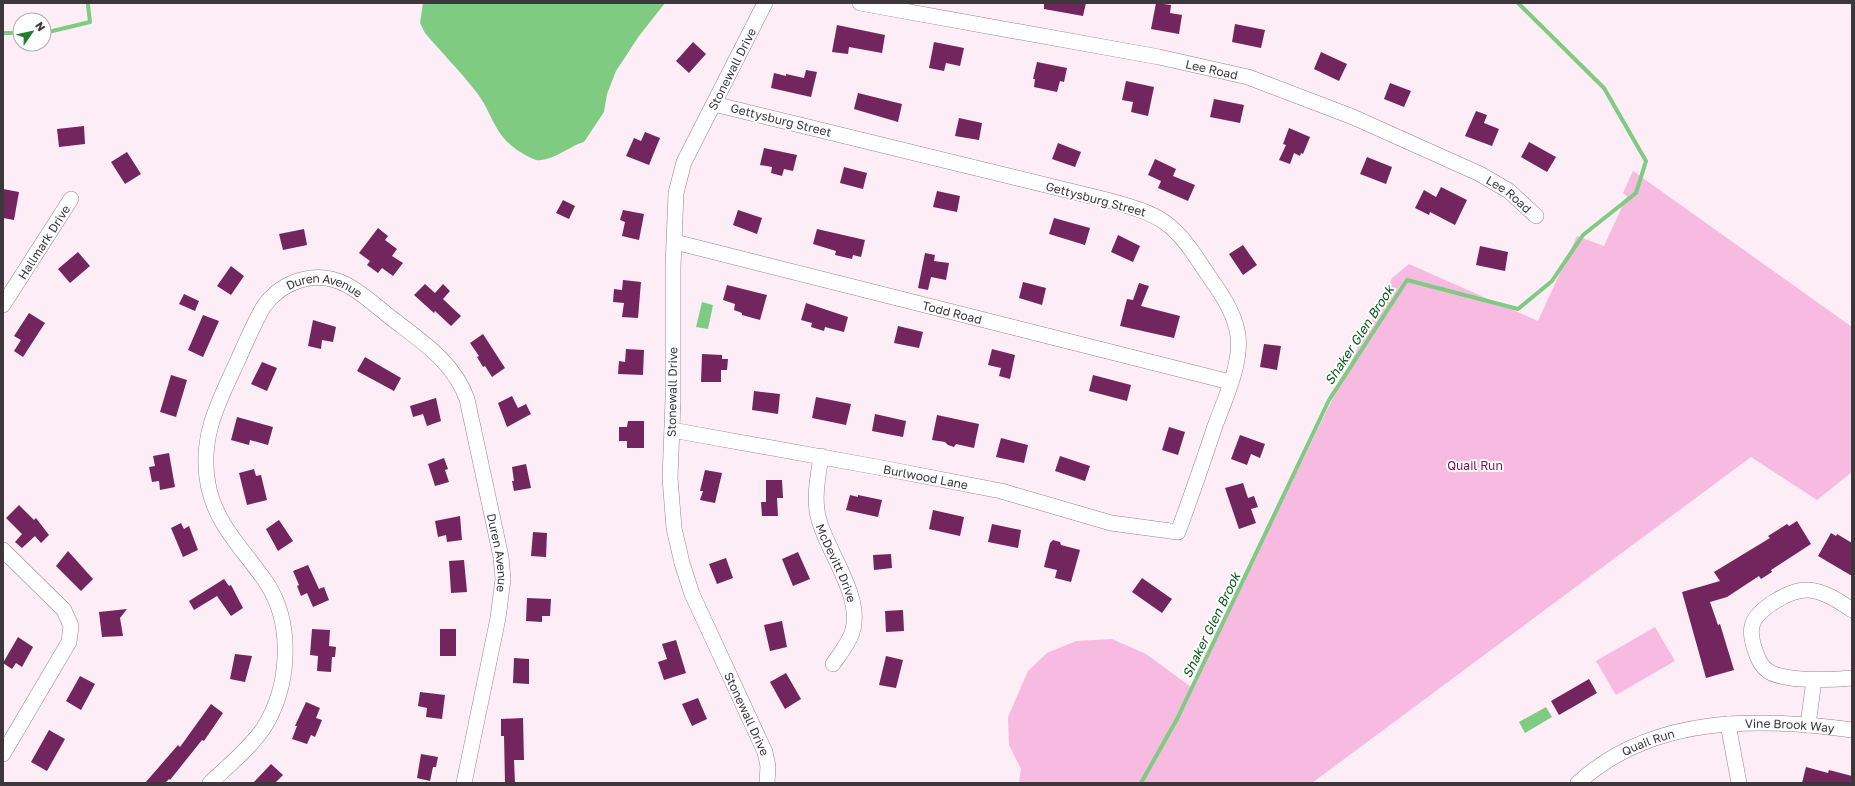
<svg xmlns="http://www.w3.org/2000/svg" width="1855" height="786" font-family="'Golos Text',sans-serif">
	<rect width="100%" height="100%" fill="#fcedf6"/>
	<path fill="#f7bbe1" d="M1633 171 1852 327V472L1817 500 1751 457 1312 783H1019L1021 769 1009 745 1008 717 1028 671 1047 653 1076 641 1112 639 1146 654 1191 687 1392 278 1409 264 1538 321 1577 236 1604 246 1627 196 1623 193Z
		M1655 627 1675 661 1616 695 1596 661Z"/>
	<path fill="#7fcb82" d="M423 3H665L639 36 616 71 607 94 604 112 584 142C569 146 552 162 536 160 530 158 522 153 517 150 493 133 493 114 477 93 461 72 442 53 425 33L420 23Z
		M702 302 713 305 708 329 696 327Z
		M1546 707 1552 717 1525 733 1519 722Z"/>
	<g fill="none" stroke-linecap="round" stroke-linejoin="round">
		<path stroke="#7fcb82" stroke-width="4" d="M3 33H20
			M44 33 90 22 88 5
			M1141 783 1177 719 1329 400 1407 280 1518 309 1552 281 1583 235 1636 193 1646 161 1604 88 1518 3"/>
	</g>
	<path fill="#73265d" d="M1044 3H1086L1083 16 1044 9Z
		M1156 3 1171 5 1170 13 1182 15 1179 34 1151 29Z
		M1235 24 1265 30 1261 48 1232 42Z
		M837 25 885 35 882 53 849 47 848 54 832 52Z
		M693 42 706 54 689 73 676 61Z
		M934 42 964 48 960 66 946 63 944 71 929 68Z
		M1321 52 1347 64 1339 81 1314 69Z
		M1037 62 1067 68 1064 82 1060 81 1057 92 1034 87 1035 79H1033Z
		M806 70 817 72 811 97 771 88 774 73 786 76V74L804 78Z
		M1126 81 1154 87 1148 116 1131 112 1133 102 1122 100Z
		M1390 83 1411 91 1404 107 1384 99Z
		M858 93 902 104 898 122 854 109Z
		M1214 99 1244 105 1240 123 1210 117Z
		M1476 111 1487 115 1484 123 1499 129 1492 146 1465 136Z
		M959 118 982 123 979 140 955 136Z
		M84 126 85 144 59 147 57 129Z
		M1289 128 1310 137 1303 154 1301 153 1300 156 1294 153 1290 164 1279 160 1286 145 1283 144Z
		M645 132 660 138 649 165 626 156 634 138 641 141Z
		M1529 142 1556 157 1547 172 1521 157Z
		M1058 143 1081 152 1075 167 1052 159Z
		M764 148 797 155 793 171 784 169 782 176 771 173 772 167 760 165Z
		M127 152 141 174 125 184 111 162Z
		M1367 157 1392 167 1386 184 1360 174Z
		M1155 159 1176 169 1173 176 1195 185 1188 201 1158 188 1161 181 1148 175Z
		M844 167 867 173 863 189 840 183Z
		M1441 187 1467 200 1455 225 1430 212 1429 215 1415 208 1424 190 1436 197Z
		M3 189 19 192 14 220 3 218Z
		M937 191 960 196 957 212 933 207Z
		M563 200 575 206 569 219 556 213Z
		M623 210 644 214 639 240 622 236 625 222 620 220Z
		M738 210 762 218 757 234 733 225Z
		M1054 218 1090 228 1085 245 1049 234Z
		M378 228 388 236 385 240 397 249 392 256 403 263 393 276 382 268 378 273 367 265 370 261 359 253Z
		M304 229 307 245 283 250 279 234Z
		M817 229 865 240 861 257 853 255 852 259 835 255 836 251 813 244Z
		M1118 235 1140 246 1133 262 1111 252Z
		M1243 245 1257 265 1243 275 1229 254Z
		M1480 246 1508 252 1505 271 1476 265Z
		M78 252 90 266 70 283 58 269Z
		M925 253 935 255 934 261 949 263 946 280 931 277 928 290 918 288Z
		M231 266 244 276 231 295 217 286Z
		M623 280 641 282 638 318 622 317 624 303 613 302 614 289 622 290Z
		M1023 282 1046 288 1042 305 1019 298Z
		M1139 283 1149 286 1141 306 1180 316 1174 338 1120 326 1127 299 1133 300Z
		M425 284 435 293 443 284 450 291 443 299 461 316 451 326 435 311 434 313 414 295Z
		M727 285 767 295 760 320 742 315V313L734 310 735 304 723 300Z
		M184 294 199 301 195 311 179 304Z
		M806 303 848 317 844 332 825 327 824 331 811 327 812 323 801 320Z
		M29 313 45 323 23 357 14 351 21 340 14 336Z
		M203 315 219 321 203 357 188 350Z
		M313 320 336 327 333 342 322 340 321 349 308 346Z
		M898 326 923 332 919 348 894 343Z
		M483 334 505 368 492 377 485 366 483 367 477 357 479 356 470 343Z
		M1264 344 1281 346 1277 370 1260 367Z
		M626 349 644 350 643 375 618 374 619 361 625 362Z
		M992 349 1015 355 1010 379 999 376 1001 368 988 365Z
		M702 354 722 355V359H728L727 370H721V382H701Z
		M365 357 401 378 394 391 357 371Z
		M262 362 277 368 267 391 251 384Z
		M171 375 187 380 176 417 160 412Z
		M1093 375 1131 385 1127 401 1089 391Z
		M754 391 780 394 778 414 752 410Z
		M512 396 518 408 526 404 531 414 507 427 498 403Z
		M816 397 851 404 846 425 812 418Z
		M436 398 441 421 427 426 423 414 413 417 410 406Z
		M875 414 906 421 903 437 872 431Z
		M937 415 979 424 974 448 956 444 954 447 948 445 945 442 932 440Z
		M237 417 273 427 268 445 250 440 249 445 231 440Z
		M628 421H644V448H627V441H619V427H627Z
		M1169 427 1185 432 1178 455 1162 450Z
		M1240 435 1265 444 1260 458 1251 454 1247 465 1231 459Z
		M1001 438 1028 445 1024 463 996 457Z
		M169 453 175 487 160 490 159 481 152 482 149 467 155 466 153 456Z
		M1060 456 1090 466 1085 481 1055 471Z
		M444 458 448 469 445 470 449 482 435 486 428 464Z
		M526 464 531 488 514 491 512 481H514L512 467Z
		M254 469 256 476 261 475 267 500 247 505 239 473Z
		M705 470 722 473 715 503 700 500 703 491H700Z
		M766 480H782L783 498H777L778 516H762L761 502H766Z
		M1243 483 1248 498 1254 496 1258 507 1251 509 1256 523 1239 529 1225 488Z
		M850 495 858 497V495L882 500 878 517 846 510Z
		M19 505 34 520 36 518 49 535 41 543 35 536 22 548 15 542 22 534 6 518Z
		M933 510 964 517 960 536 929 529Z
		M460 516 462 540 447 542 446 535 438 537 435 521Z
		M279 520 293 541 278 551 266 529Z
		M1797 521 1811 544 1771 570 1772 572 1761 579 1759 576 1727 597 1710 602 1718 625 1720 624 1734 670 1706 678 1682 592 1720 581 1714 572 1770 538 1768 536 1787 524 1789 526Z
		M181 523 184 529 189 526 198 550 183 557 171 528Z
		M992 524 1021 530 1018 548 988 542Z
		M533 532 547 533 546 557 531 556Z
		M1831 533 1836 536 1837 534 1852 543V576L1818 556Z
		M1053 540 1060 542 1061 545 1080 550 1071 582 1055 578 1057 570 1044 567 1050 543Z
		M68 551 93 579 81 591 56 566Z
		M798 552 810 579 793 586 782 559Z
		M891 554 892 568 874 570 873 555Z
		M726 558 733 578 717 584 709 564Z
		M464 560 467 592 451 593 449 561Z
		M308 565 319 589 324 587 329 600 313 607 307 593 301 596 297 586 299 585 293 571Z
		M1142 578 1172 599 1162 613 1132 592Z
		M224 579 229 586 231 585 243 608 231 616 217 596 194 610 189 601Z
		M527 598 551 599 550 616H542V622L526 621Z
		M127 609 120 618 123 636 102 637 99 612Z
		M903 610 904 631 886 632 885 611Z
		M782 621 787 647 770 651 764 625Z
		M312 629 330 630 329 646 336 647 335 657H332L331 672 317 671 318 656 310 655Z
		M440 629H456V656H440Z
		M18 637 33 647 22 667 16 663 12 669 3 663Z
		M676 640 686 673 664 680 658 662 667 659 662 644Z
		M235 654 252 656 245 682 230 679Z
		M886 656 903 660 896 688 879 685Z
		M514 658 529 659V684L513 683Z
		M786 673 801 699 785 709 770 682Z
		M80 676 95 684 81 710 66 701Z
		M1589 679 1597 693 1559 715 1551 701Z
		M420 692 445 695 442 719 426 717 427 708 418 706Z
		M698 698 707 719 692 726 682 704Z
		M306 702 320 708 316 718 322 720 315 737 311 735 307 744 292 739 297 726H295Z
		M211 704 223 713 204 741 202 740 170 780 169 779 165 783H145L178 745 180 747Z
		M523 718 524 760H514L515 783H505L504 736H501V719Z
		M49 730 65 739 47 771 31 762Z
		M421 754 438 757 436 767H433L430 781 417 778Z
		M271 764 283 775 275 783H253Z
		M1806 767 1828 773 1829 770 1852 776V783H1802Z"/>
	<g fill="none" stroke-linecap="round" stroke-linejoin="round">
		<defs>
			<g id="street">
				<path id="s1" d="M765 3 684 162 676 193 673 267V401L670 478 674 528 682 563 692 594 765 752 768 766 767 783"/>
				<path id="s2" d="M860 3 1159 57 1248 77 1353 117 1480 174 1509 191 1536 216"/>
				<path id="s3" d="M675 242 1230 382"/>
				<path id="s4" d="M3 305 71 199"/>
				<path id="s5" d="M672 430 877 467 1001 491 1111 523 1178 532C1191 497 1203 462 1215 426 1225 399 1244 359 1237 330 1232 307 1217 288 1204 269 1173 221 1162 215 1107 200L714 104"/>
				<path id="s6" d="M821 456C818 477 813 500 819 520 828 553 864 598 852 633 848 644 840 654 833 664"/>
				<path d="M3 550 64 610 71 626 69 642 3 754"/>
				<path d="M1852 610C1839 601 1824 591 1808 590 1791 589 1756 609 1752 626 1750 635 1753 645 1756 653 1758 659 1762 667 1768 671 1784 682 1832 680 1852 678"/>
				<path d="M1728 724 1739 783"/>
				<path d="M1808 725 1814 680"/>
				<path id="s7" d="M210 783C228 766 249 749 263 729 290 687 294 624 266 582 244 550 215 524 208 484 199 437 219 401 238 360 246 342 254 323 264 306 283 280 316 270 345 284 363 293 378 308 394 320 424 343 454 363 467 399L501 557 503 579 498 618 464 783"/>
				<path id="s8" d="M1578 783C1652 715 1759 717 1852 730"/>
			</g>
		</defs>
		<use href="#street" stroke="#93858e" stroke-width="16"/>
		<use href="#street" stroke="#fff" stroke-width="15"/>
	</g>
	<g text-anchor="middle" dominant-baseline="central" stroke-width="4" stroke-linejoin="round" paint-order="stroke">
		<g font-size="12" fill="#3d373b" stroke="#fff">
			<text transform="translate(732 69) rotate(-63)">Stonewall Drive</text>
			<text stroke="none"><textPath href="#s2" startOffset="358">Lee Road</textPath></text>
			<text transform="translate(781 120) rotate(14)">Gettysburg Street</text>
			<text stroke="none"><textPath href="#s2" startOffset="682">Lee Road</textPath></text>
			<text transform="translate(1096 199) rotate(15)">Gettysburg Street</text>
			<text stroke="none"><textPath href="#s4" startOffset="75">Hallmark Drive</textPath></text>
			<text stroke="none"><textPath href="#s7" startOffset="606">Duren Avenue</textPath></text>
			<text stroke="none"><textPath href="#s3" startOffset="286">Todd Road</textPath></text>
			<text transform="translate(672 392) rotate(-89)">Stonewall Drive</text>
			<text stroke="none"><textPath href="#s5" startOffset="258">Burlwood Lane</textPath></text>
			<text stroke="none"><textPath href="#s7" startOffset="954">Duren Avenue</textPath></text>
			<text stroke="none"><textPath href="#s6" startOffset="111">McDevitt Drive</textPath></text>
			<text stroke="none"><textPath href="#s1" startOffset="746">Stonewall Drive</textPath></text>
			<text stroke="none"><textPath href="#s8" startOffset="226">Vine Brook Way</textPath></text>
			<text stroke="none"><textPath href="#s8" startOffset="82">Quail Run</textPath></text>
		</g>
		<g font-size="12" fill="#770e5d" stroke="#fff">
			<text x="1475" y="465">Quail Run</text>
		</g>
		<g font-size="13" font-style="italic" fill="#055b17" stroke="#fff">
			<text transform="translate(1359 335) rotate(-57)">Shaker Glen Brook</text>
			<text transform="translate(1211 625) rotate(-64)">Shaker Glen Brook</text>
		</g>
	</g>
	<rect width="1855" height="786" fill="none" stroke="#3d373b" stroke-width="8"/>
	<g transform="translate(32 32) rotate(56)"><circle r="19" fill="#ffffff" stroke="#b1afb1"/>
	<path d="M0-3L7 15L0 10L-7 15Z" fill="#237e2e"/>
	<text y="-6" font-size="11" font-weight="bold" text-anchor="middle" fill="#3d373b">N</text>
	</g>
</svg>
